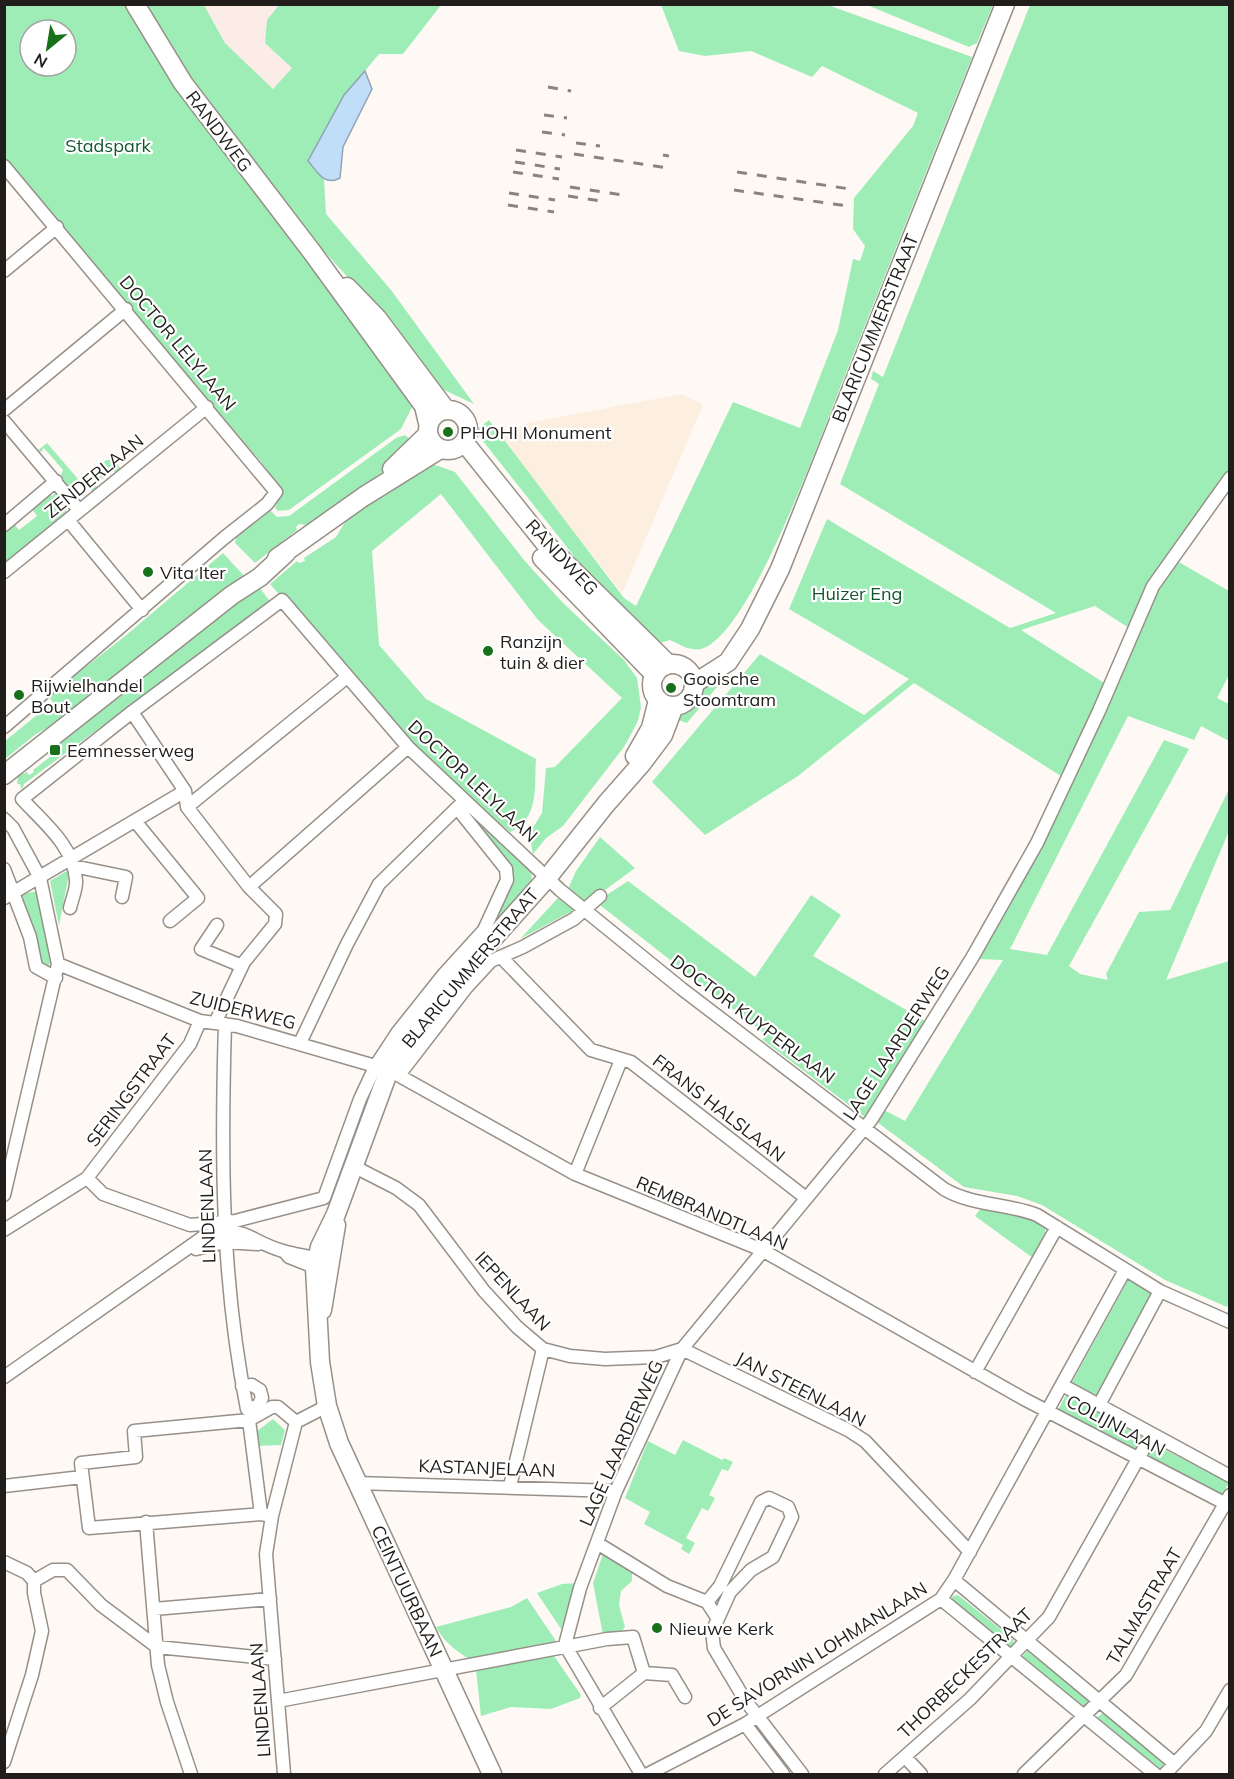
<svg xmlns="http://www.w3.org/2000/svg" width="1234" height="1779" font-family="Mulish,sans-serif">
	<rect width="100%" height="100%" fill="#fef9f4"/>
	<path fill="#fdefe0" d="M682 394 703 405 622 593 501 438 527 423Z"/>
	<path fill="#fcece8" d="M204 5H279L267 20 292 68 273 89 225 43Z"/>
	<path fill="#9eedb7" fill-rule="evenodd" d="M4 5H125L183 98 414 403 401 429 289 510 278 511 275 508 281 490 262 463 5 159ZM30 30H66V66H30Z
		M142 5H204L225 43 273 89 292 68 265 43 267 20 279 5H441L403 54H379L344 96 308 161 324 179 326 214 391 290 474 404 442 389 377 310 279 201 204 100Z
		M661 5H828L972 57C930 162 888 268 846 373 821 434 760 609 711 644 696 655 685 647 670 640L657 644 642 624 581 565 475 431 489 420 624 598 636 606 733 402 800 428 838 330 853 259 860 261 865 246 853 229 854 198 913 126 918 113 822 66 812 77 751 51 705 56 679 51Z
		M867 5H993L977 43 969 47Z
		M1030 5H1229V471L1172 553 1129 628 1095 606 1021 630 1106 684 1064 778 914 683 798 776 705 835 652 782 760 654 864 715 909 679 789 609 827 519 1010 628 1056 613 840 484 879 384 871 379 873 371 883 377Z
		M405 435 412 441C384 479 343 498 306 525L299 524 296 527 297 530 255 563 235 543 236 538 270 510 277 517 289 516 396 438Z
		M47 443 78 479 68 488 60 478 63 470 44 448 41 452 37 451Z
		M106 460H114L122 470 117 475 112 469 95 484 99 490 95 494 85 483V478Z
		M427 462 455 472 524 560 563 603 624 660 637 678 641 707 638 721 624 747 563 826 546 838 533 854 529 834 542 813 546 768 555 767 622 698 538 620 441 494 372 551 379 645 426 699 536 759C534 786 540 819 510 832L454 786 414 749 270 584 297 561 299 563 305 561 304 558 336 537 347 519Z
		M49 493 52 496 55 493 67 508 66 512 5 565V531L13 523 19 530 37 516 31 508Z
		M223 553 245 577 59 721 36 734 5 759V741L53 702 48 696 124 637Z
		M1177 561 1229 591V675L1217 698 1229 704V741L1201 726 1194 740 1128 716 1010 949 1047 955 1164 740 1189 749 1069 966 1080 974 1108 980 1106 974 1139 912 1170 910 1229 789V831L1166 980 1229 961V1303L1227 1307 1165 1280 1042 1205 1017 1196 964 1187 877 1122 884 1110 905 1121 1003 960 978 959 1073 781 1119 680 1157 585Z
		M258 586 270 601 24 784 22 790 20 784H17L18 776 27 772 29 775 34 772 33 770 63 747 60 742Z
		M732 669 687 723 675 719 695 704 702 685Z
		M470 813 531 868 532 881 482 942 513 877 511 867Z
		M600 837 635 868 586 904 568 889 576 871Z
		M70 869 59 926 50 881Z
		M628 881 755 977 811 895 841 915 813 956 927 1022 866 1118 763 1040 765 1034 596 902Z
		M39 891 52 959 48 967 40 961 21 894Z
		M558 898 574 910 520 939Z
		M981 1208C1005 1210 1023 1212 1045 1226V1237L1033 1258 975 1216Z
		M1129 1278 1157 1292 1097 1399 1070 1386Z
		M1066 1395 1143 1438 1134 1452 1058 1410Z
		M273 1419 285 1430 281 1445 258 1446 257 1431Z
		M683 1440 722 1460 724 1458 733 1462 728 1471 722 1469 709 1495 715 1498 708 1511 702 1508 686 1538 695 1543 689 1554 681 1549 683 1545 644 1524 650 1512 625 1498 648 1441 675 1455Z
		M1154 1444 1229 1483 1220 1497 1147 1458Z
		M604 1551 632 1573V1581L621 1591 619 1605 625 1627 621 1632 603 1635 593 1583Z
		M578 1583 561 1629 537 1593 562 1584Z
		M958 1595 1014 1640 1012 1646 1005 1647 949 1603 953 1596Z
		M527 1598 556 1641 553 1645 469 1659C455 1650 444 1642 436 1627L511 1607Z
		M1027 1651 1090 1700 1087 1707H1083L1026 1664 1022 1657Z
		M554 1656 581 1695 580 1698 551 1709 511 1707 481 1716 476 1670Z
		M1104 1712 1164 1761 1163 1768 1157 1769 1095 1719Z"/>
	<path fill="#c1def8" stroke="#91a4b5" stroke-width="1.5" d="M365 71 372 89 343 147 340 178C324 187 317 171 308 161L344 95Z"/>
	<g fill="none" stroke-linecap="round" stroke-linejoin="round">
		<defs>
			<path id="minor" d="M4 166 276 492 267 504 224 538 4 727
				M4 271 57 227
				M4 410 126 309
				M4 421 79 510
				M68 520 142 610
				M4 525 56 481
				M4 572 207 407
				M132 712 185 791 187 807 249 887 276 914 275 924 244 962 215 1023
				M187 807 347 677
				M4 819 13 828 40 878 58 964 4 1195
				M135 821 198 898 170 921
				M73 866 126 877 122 897
				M4 869 30 937 36 967 56 978
				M249 887 408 747
				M4 898 185 791
				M70 908C72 899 77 888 76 880 74 846 43 822 22 799L132 712 282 600 408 747 560 890 682 989 944 1189C973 1206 1006 1203 1037 1215L1160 1291 1230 1322
				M217 925 201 949 242 966
				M502 958 591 1050 631 1062 806 1198
				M58 964 200 1021 237 1026 389 1070 575 1174 762 1250 1024 1399 1230 1506
				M225 1024C221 1155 221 1279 247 1409L258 1406 262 1398 260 1390 252 1385 242 1386
				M300 1043 347 944 379 884 464 801
				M399 1075 466 988 491 961 523 947 574 919 600 896
				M353 1166 396 1188 419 1205 484 1291 517 1327 543 1349 570 1356 605 1359 656 1357 682 1349 848 1430 865 1441 970 1552
				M575 1174 621 1060
				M87 1178 190 1044 200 1021
				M4 1230 87 1178 103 1194 190 1225 235 1221 324 1198 360 1099 376 1065 397 1033 444 974 484 930 507 880 506 869 462 814 464 801
				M196 1249 225 1242 258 1244
				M285 1252 289 1257 322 1270
				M975 1372 1057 1227
				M4 1377 202 1238C247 1223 245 1240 283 1251 296 1255 310 1256 324 1261
				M1064 1386 1230 1476
				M1099 1405 1160 1291
				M249 1420 134 1431 136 1457 81 1463 89 1528 261 1514
				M296 1422 327 1406
				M357 1483 616 1491
				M4 1486 82 1477
				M510 1486 543 1349
				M272 1516 261 1514 249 1420 272 1407H278L296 1422 272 1516 266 1554 284 1774
				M146 1522 158 1665 167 1702 191 1774
				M597 1543 667 1586 707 1602 718 1619
				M4 1562 27 1573 34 1581
				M954 1580 1175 1764
				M34 1581 53 1570H67L101 1605 157 1647
				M941 1599 1155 1774
				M707 1602 720 1586 761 1502 769 1498 788 1507 792 1517 773 1557 751 1570 730 1592 712 1632 714 1648 745 1700 802 1774
				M154 1609 270 1599
				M565 1645 580 1588 616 1491 682 1349 871 1120 972 958 1037 843 1099 711 1153 586 1230 478
				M565 1645 641 1774
				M157 1647 275 1659
				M278 1701 607 1639 633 1637 644 1673
				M600 1708 644 1673 672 1675 685 1697
				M745 1724 783 1774
				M905 1757 921 1774
				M4 1762 32 1675 42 1631 34 1593V1581
				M648 1774 745 1724 941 1599 954 1580 1125 1270
				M885 1774 970 1699 1049 1617 1152 1434
				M1024 1774 1126 1675 1230 1495
				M1165 1774 1206 1731 1230 1690"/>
			<path id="secondary" d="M135 4 183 83 312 252 424 406 428 423
				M347 287 377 318 446 410
				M428 430a20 20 0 1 1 40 0a20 20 0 1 1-40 0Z
				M464 442 544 542 668 664
				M392 469 428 434
				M277 558 363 497 440 449
				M542 558 655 675
				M652 685a21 21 0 1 1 42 0a21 21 0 1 1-42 0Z
				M695 683 728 662 750 629 780 569 1005 4
				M635 756 651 728 658 700
				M4 775 232 595 260 577 286 553
				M322 1310 336 1225
				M492 1774 339 1443 327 1406 320 1362 315 1268 320 1247 336 1214 389 1070 407 1038 445 992 548 877 606 804 642 763 663 735 674 706"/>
		</defs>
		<use href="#minor" stroke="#979088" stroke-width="15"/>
		<use href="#secondary" stroke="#979088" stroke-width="21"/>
		<use href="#minor" stroke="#fff" stroke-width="12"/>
		<use href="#secondary" stroke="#fff" stroke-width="18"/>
		<path stroke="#888480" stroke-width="3" stroke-dasharray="10 10" stroke-linecap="butt" d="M548 87 571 91
			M544 115 567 118
			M542 132 565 135
			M576 143 600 146
			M516 150 562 157
			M574 154 668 168
			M663 155 669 156
			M515 162 560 169
			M513 172 559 179
			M737 172 850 189
			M570 187 629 196
			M734 190 848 206
			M509 193 555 200
			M568 196 607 202
			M508 205 554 212"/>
	</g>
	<g fill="#19701b" stroke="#fff" stroke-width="2">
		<circle cx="448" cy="432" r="6"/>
		<circle cx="148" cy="572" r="6"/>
		<circle cx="488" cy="651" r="6"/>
		<circle cx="671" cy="688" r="6"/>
		<circle cx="19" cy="695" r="6"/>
		<rect x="49" y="744" width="12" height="12" rx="3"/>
		<circle cx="657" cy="1628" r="6"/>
	</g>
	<g text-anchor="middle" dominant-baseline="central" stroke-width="4.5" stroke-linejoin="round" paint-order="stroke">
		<g font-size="18" fill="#201d1a" stroke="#fff">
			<text transform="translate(219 131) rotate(53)">RANDWEG</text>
			<text transform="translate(875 328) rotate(-68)">BLARICUMMERSTRAAT</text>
			<text transform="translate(178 343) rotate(50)">DOCTOR LELYLAAN</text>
			<text transform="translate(94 476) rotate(-39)">ZENDERLAAN</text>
			<text transform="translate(562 557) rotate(47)">RANDWEG</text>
			<text transform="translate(473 781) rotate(43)">DOCTOR LELYLAAN</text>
			<text transform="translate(470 968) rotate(-50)">BLARICUMMERSTRAAT</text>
			<text transform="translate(243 1010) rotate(14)">ZUIDERWEG</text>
			<text transform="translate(753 1019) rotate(37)">DOCTOR KUYPERLAAN</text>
			<text transform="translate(896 1043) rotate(-57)">LAGE LAARDERWEG</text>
			<text transform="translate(131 1090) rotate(-53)">SERINGSTRAAT</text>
			<text transform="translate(719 1108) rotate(38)">FRANS HALSLAAN</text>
			<text transform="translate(207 1206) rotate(-92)">LINDENLAAN</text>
			<text transform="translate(712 1213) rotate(23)">REMBRANDTLAAN</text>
			<text transform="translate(513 1291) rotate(47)">IEPENLAAN</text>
			<text transform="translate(801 1389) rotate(27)">JAN STEENLAAN</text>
			<text transform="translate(1116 1425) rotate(28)">COLIJNLAAN</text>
			<text transform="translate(621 1443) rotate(-66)">LAGE LAARDERWEG</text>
			<text transform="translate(487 1468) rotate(2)">KASTANJELAAN</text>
			<text transform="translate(407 1591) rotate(65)">CEINTUURBAAN</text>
			<text transform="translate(1144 1606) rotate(-60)">TALMASTRAAT</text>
			<text transform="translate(817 1654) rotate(-32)">DE SAVORNIN LOHMANLAAN</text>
			<text transform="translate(965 1673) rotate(-44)">THORBECKESTRAAT</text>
			<text transform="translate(260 1700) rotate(-94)">LINDENLAAN</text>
		</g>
		<g font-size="18" fill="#145530" stroke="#fff">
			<text x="108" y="145">Stadspark</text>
			<text x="857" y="593">Huizer Eng</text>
		</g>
		<g font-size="18" fill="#201d1a" stroke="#fff" text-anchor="start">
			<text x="460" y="432">PHOHI Monument</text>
			<text x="160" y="572">Vita Iter</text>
			<text x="500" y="641">Ranzijn<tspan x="500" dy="21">tuin &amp; dier</tspan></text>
			<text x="683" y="678">Gooische<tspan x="683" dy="21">Stoomtram</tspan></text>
			<text x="31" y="685">Rijwielhandel<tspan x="31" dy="21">Bout</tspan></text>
			<text x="67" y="750">Eemnesserweg</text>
			<text x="669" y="1628">Nieuwe Kerk</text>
		</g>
	</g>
	<rect width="1234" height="1779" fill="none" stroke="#201d1a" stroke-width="12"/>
	<g transform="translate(48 48) rotate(210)"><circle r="28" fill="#ffffff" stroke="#a6a5a3" stroke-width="1.5"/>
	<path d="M0-4.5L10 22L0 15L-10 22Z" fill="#19701b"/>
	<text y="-9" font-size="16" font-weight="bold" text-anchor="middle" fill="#201d1a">N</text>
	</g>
</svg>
